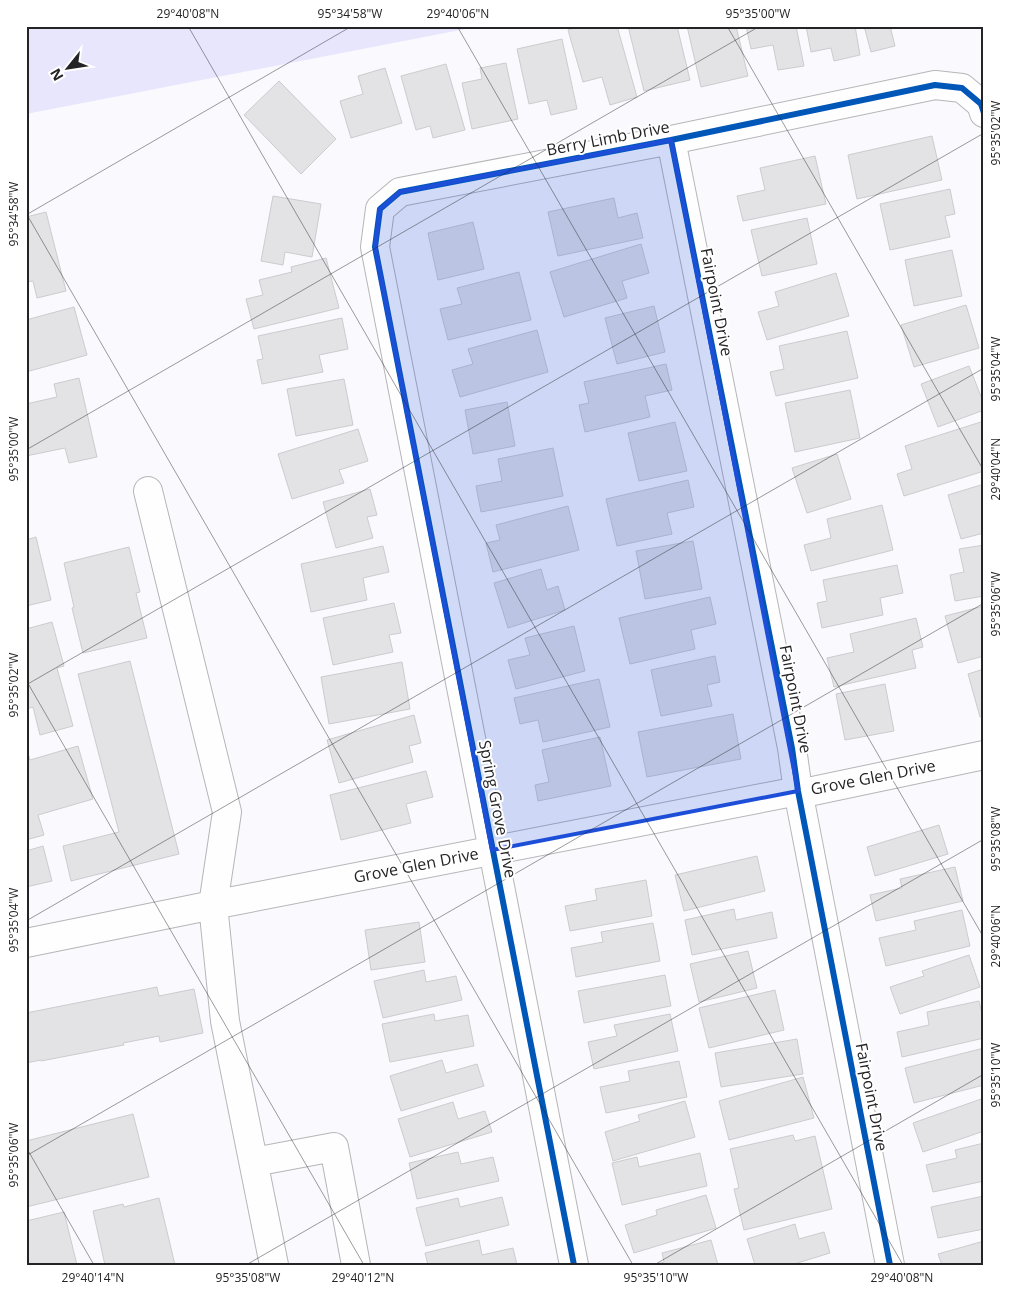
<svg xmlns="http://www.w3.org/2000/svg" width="1010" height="1291" font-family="'Open Sans',sans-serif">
	<rect width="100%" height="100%" fill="#faf9fd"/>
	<path fill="#e7e6fd" d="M26 26H481L26 114Z"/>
	<path fill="#e3e2e5" stroke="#cccbce" d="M580 26H617L637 97 610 105 602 77 583 82 568 30Z
		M628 26H652L653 29 665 26H677L690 80 644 91Z
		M687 26H736L748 76 701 87Z
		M746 26H796L804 66 778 70 773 45 751 49Z
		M806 26H855L860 55 834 61 831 48 811 52Z
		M864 26H890L895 46 871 52Z
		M562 39 577 109 551 115 547 100 529 104 517 49Z
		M506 63 518 119 472 129 462 83 482 79 480 68Z
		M446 64 465 130 433 138 430 126 416 130 401 76Z
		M385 68 402 123 351 138 340 101 363 94 358 76Z
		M279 81 336 139 301 174 244 115Z
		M932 136 942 180 857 199 848 155Z
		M815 156 826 204 743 221 737 196 765 190 760 168Z
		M950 189 955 214 945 216 950 237 890 250 880 204Z
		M273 196 321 204 312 257 285 252 283 265 261 261Z
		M614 198 618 218 637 213 643 238 558 256 548 212Z
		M46 212 66 291 37 298 33 281 26 282V217Z
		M807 218 817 264 762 276 751 230Z
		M473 222 484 269 438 280 428 233Z
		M641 244 649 273 622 281 627 298 564 317 550 272Z
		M952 250 962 296 914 306 905 260Z
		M326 258 339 308 254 329 246 299 263 295 259 280 292 272 291 267Z
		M519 272 531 320 448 340 440 309 462 304 457 288Z
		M836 273 849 316 767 340 758 312 779 306 775 292Z
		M966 305 979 348 914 367 901 325Z
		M654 306 665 352 617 364 605 318Z
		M74 307 87 355 26 372V320Z
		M342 318 348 349 319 355 323 372 262 384 257 360 263 359 258 336Z
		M537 330 548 372 460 397 452 370 473 364 468 349Z
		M847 331 858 378 776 396 770 372 784 369 779 346Z
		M666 364 672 390 645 396 650 417 585 432 579 405 589 403 584 382Z
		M969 366 984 404V410L938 427 921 384Z
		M79 378 97 457 69 463 65 448 26 456V404L57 397 54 384Z
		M344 379 353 425 296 436 287 389Z
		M850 390 860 438 795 452 785 403Z
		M507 402 515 446 473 454 465 410Z
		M984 421V471L904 496 897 474 912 469 905 446Z
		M675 422 687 471 639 481 628 433Z
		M358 429 368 461 339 470 344 483 292 499 278 454Z
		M553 448 563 496 481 512 476 486 502 481 498 459Z
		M837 454 851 499 807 513 792 468Z
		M688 480 694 507 667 513 672 534 617 546 606 499Z
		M984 484V533L961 539 948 495Z
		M370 489 377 515 367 517 373 538 336 548 323 502Z
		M882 505 893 550 811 571 804 545 831 538 827 519Z
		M568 506 579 550 493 572 486 543 500 540 496 525Z
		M36 537 51 600 26 606V540Z
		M693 541 702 589 645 599 636 551Z
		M984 545V596L955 601 950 575 964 572 959 549Z
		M383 546 389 572 363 578 367 600 311 612 301 564Z
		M129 547 140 592 136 593 147 638 83 653 72 608 74 607 64 563Z
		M897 565 903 593 880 598 883 615 822 628 817 603 827 601 823 580Z
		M541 569 547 590 558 586 565 610 508 628 494 583Z
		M710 597 716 624 691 630 695 649 630 664 619 618Z
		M394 603 401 633 389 635 393 652 333 665 323 618Z
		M984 606V656L958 663 945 616Z
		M916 618 923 647 912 650 916 668 834 687 827 658 854 652 850 634Z
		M52 622 64 666 57 668 73 726 40 735 33 707 26 709V629Z
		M574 626 585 671 516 689 508 660 530 655 525 638Z
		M715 656 720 682 707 685 712 706 661 716 651 670Z
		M130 661 179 854 71 881 63 846 119 832 78 674Z
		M402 662 410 709 329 724 321 677Z
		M984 669V716L980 717 968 674Z
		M599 679 610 727 543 742 538 720 520 724 514 698Z
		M885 684 894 731 845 740 836 694Z
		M733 714 741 759 647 777 638 732Z
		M414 715 421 743 409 746 413 762 339 783 327 740Z
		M600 737 611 786 538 801 535 785 549 782 542 750Z
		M78 746 93 799 38 815 44 835 26 840V747L30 760Z
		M426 771 433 797 406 804 411 823 341 840 330 795Z
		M939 825 948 854 875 876 867 847Z
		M43 846 52 881 26 887V851Z
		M757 856 765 891 684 911 675 875Z
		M955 867 963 901 876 921 870 895 902 888 900 879Z
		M646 880 652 916 570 931 565 906 597 900 595 889Z
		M734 909 736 920 772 912 777 938 692 955 685 920Z
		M962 910 970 946 886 966 879 938 916 930 914 921Z
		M419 922 425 962 371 970 365 930Z
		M653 923 660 961 576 977 571 948 603 942 601 932Z
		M748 951 757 988 699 1002 690 964Z
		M969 955 980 987 900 1014 890 987 924 976 922 971Z
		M424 970 426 982 456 976 462 1000 383 1018 374 981Z
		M665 975 671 1006 584 1023 578 991Z
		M157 987 159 996 194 989 203 1033 160 1042 159 1036 123 1043 124 1045 41 1061V1060L26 1063V1013Z
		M775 990 784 1030 709 1048 699 1008Z
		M979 1001 984 1022V1038L902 1057 897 1032 929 1025 927 1012Z
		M434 1014 435 1021 468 1015 474 1046 390 1062 382 1024Z
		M670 1014 678 1051 594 1069 588 1042 617 1036 614 1025Z
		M797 1039 803 1074 721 1087 715 1053Z
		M984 1048V1085L914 1103 905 1068Z
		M442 1060 446 1073 477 1064 484 1086 401 1111 390 1076Z
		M679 1061 687 1097 606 1113 600 1087 630 1081 628 1071Z
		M803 1077 814 1118 729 1140 719 1101Z
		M984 1098V1131L923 1152 913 1123Z
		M685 1101 695 1137 613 1161 605 1132 640 1121 638 1115Z
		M453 1102 458 1119 485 1111 492 1132 410 1157 398 1119Z
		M133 1114 149 1177 26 1207V1141Z
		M793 1135 795 1141 815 1136 832 1209 744 1230 734 1189 739 1188 730 1149Z
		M984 1143V1181L933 1192 926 1165 957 1158 955 1150Z
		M458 1152 461 1164 493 1157 499 1181 417 1199 409 1163Z
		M700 1153 707 1186 622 1205 612 1163 637 1157 639 1167Z
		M706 1195 716 1228 634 1253 625 1225 657 1215 656 1210Z
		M984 1196V1229L938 1238 931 1207Z
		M502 1197 509 1225 426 1246 416 1208 458 1198 460 1207Z
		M159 1198 175 1265H105L93 1211 123 1204 124 1207Z
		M64 1212 77 1265H26V1221Z
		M795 1224 799 1239 824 1232 830 1253 791 1265H755L747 1239Z
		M479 1240 482 1255 513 1248 517 1265H428L425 1253Z
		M711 1240 718 1265H654L664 1262 662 1253Z
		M984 1241V1265H942L938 1254Z"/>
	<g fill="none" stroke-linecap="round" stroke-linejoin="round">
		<defs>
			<path id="minor" d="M671 140 792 748 798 791 890 1265
				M148 491 227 812 213 905 225 1021 274 1265
				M26 943 213 905 798 791H813L984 755
				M254 1162 334 1147 356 1265
				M574 1265 375 247 380 209 400 192 671 140 935 85 962 88 981 104 984 113"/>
		</defs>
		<use href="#minor" stroke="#b6b5b8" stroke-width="30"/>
		<use href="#minor" stroke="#fefeff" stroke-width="28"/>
		<defs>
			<path id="cycleway" d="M671 140 792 748 798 791 890 1265
				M574 1265 375 247 380 209 400 192 671 140 935 85 962 88 981 104 984 113"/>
		</defs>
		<use href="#cycleway" stroke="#fff" stroke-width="9"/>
		<use href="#cycleway" stroke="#0057b8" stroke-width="6"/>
	</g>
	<path fill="#1d4ed8" fill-opacity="0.2" stroke="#1d4ed8" stroke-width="4" stroke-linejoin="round" d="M671 140 798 791 492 850 375 247 380 209 400 192Z"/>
	<path fill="none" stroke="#242426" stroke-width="1" stroke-opacity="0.45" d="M188 26 903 1265M457 26 984 938M727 26 984 471M26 213 633 1265M26 215 352 26M26 450 760 26M26 680 364 1265M26 685 984 133M26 921 984 368M26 1147 94 1265M26 1156 984 603M246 1265 984 839M654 1265 984 1074"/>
	<g text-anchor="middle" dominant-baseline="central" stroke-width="4" stroke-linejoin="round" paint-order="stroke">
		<g font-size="16" fill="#242426" stroke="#fff">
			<text transform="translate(608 138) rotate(-11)">Berry Limb Drive</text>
			<text transform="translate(717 302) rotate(79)">Fairpoint Drive</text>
			<text transform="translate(796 699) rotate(79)">Fairpoint Drive</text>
			<text transform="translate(873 777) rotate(-11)">Grove Glen Drive</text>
			<text transform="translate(498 809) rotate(79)">Spring Grove Drive</text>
			<text transform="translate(416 865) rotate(-11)">Grove Glen Drive</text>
			<text transform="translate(872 1097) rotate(79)">Fairpoint Drive</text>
		</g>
	</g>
	<rect width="1010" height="1291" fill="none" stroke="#ffffff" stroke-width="55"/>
	<g transform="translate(68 68) rotate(240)" stroke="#ffffff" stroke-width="4" paint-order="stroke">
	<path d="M0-4L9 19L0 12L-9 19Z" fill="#242426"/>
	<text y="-8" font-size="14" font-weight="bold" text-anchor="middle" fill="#242426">N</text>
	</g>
	<rect x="28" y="28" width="954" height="1236" fill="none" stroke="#242426" stroke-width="2"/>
	<g font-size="12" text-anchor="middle" fill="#242426">
		<text x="188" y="18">29°40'08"N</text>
		<text x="350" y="18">95°34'58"W</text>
		<text x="458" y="18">29°40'06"N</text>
		<text x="758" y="18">95°35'00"W</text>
		<text transform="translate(996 133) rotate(-90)" y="4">95°35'02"W</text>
		<text transform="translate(14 214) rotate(-90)" y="4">95°34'58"W</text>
		<text transform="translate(996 369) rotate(-90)" y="4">95°35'04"W</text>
		<text transform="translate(14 449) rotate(-90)" y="4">95°35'00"W</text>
		<text transform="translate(996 469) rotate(-90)" y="4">29°40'04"N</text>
		<text transform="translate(996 604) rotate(-90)" y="4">95°35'06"W</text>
		<text transform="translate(14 685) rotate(-90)" y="4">95°35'02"W</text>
		<text transform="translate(996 839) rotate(-90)" y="4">95°35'08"W</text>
		<text transform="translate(14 920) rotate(-90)" y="4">95°35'04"W</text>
		<text transform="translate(996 936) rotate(-90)" y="4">29°40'06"N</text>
		<text transform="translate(996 1075) rotate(-90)" y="4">95°35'10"W</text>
		<text transform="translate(14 1155) rotate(-90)" y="4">95°35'06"W</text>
		<text x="93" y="1282">29°40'14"N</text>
		<text x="248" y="1282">95°35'08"W</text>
		<text x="363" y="1282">29°40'12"N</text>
		<text x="656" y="1282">95°35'10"W</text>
		<text x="902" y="1282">29°40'08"N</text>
	</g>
</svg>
